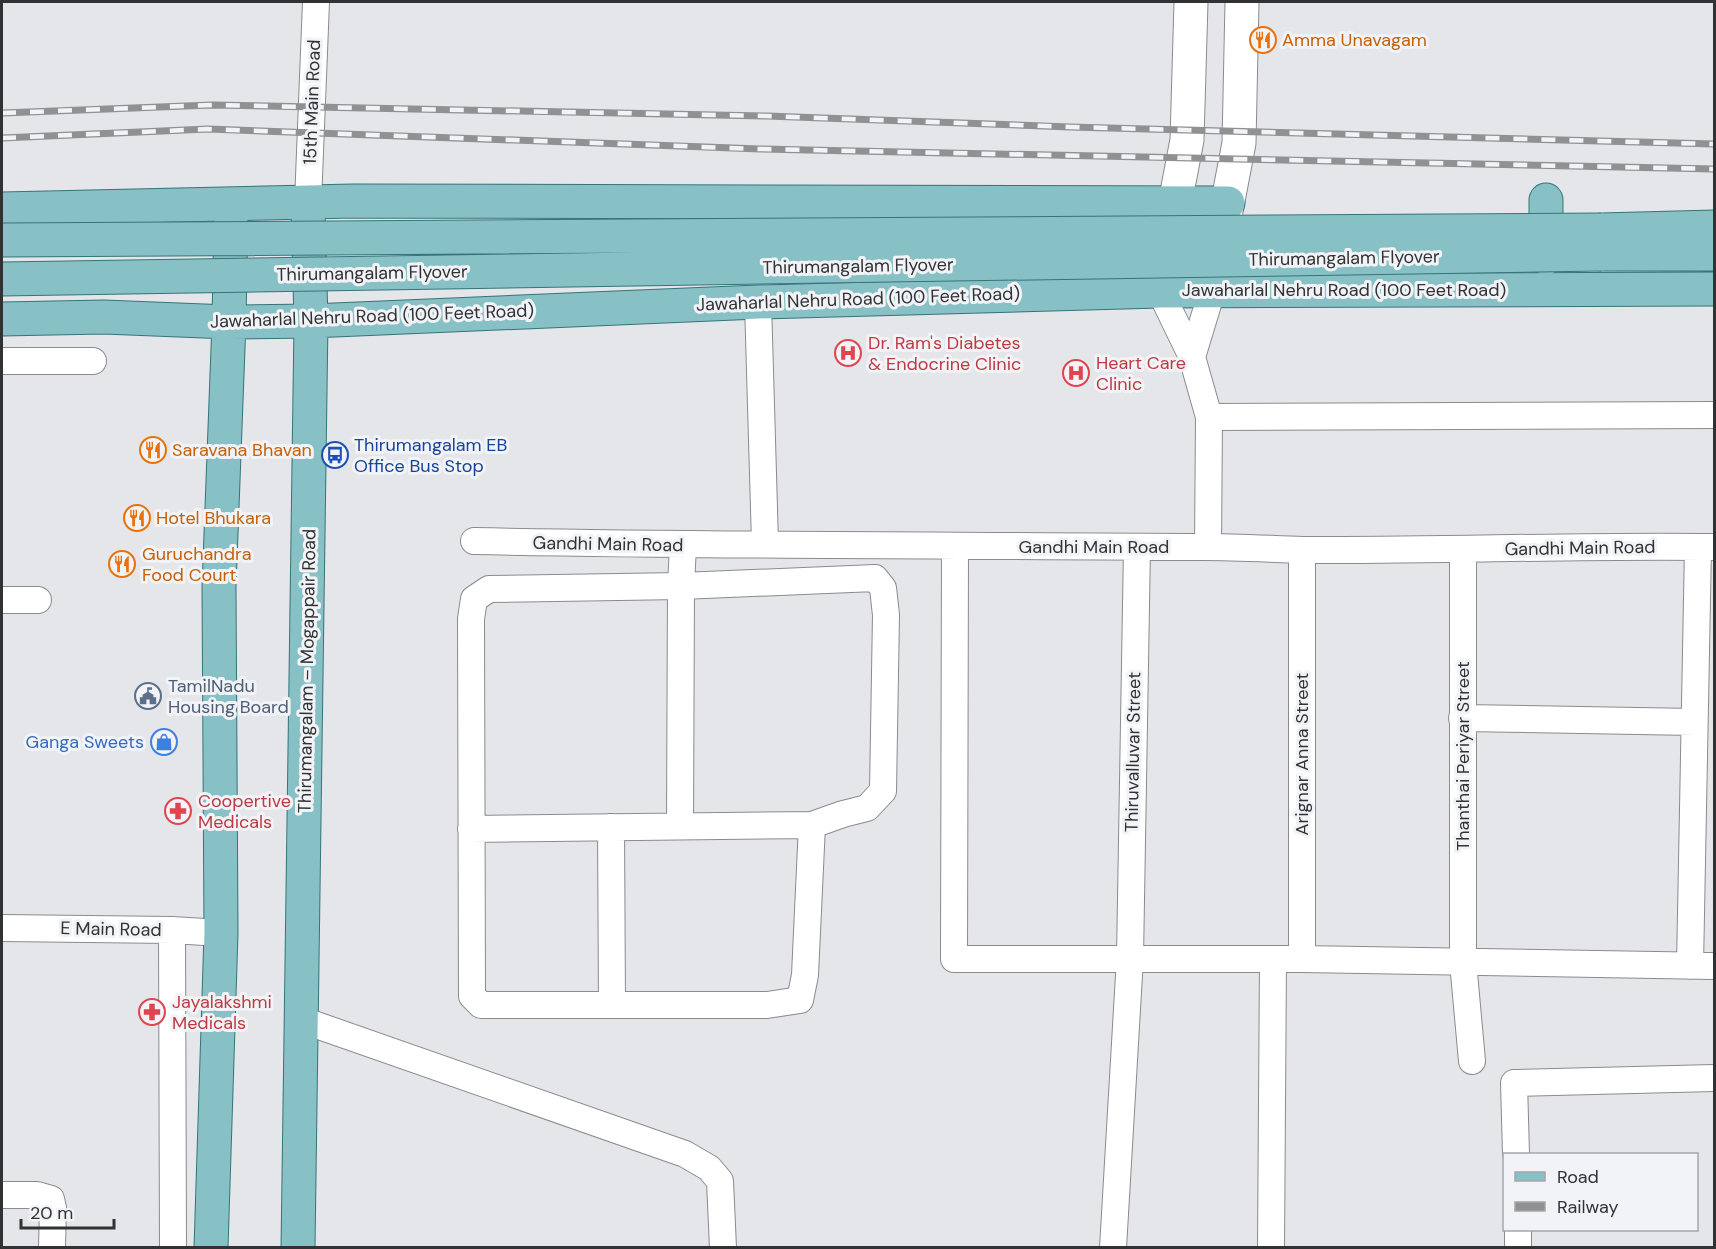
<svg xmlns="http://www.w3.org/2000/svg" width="1716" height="1249" font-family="'DM Sans',sans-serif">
	<rect width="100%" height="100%" fill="#e5e6ea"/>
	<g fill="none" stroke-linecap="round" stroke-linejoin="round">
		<defs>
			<path id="street" d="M308 202 316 2
				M1160 291 1192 357 1209 417 1208 547
				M758 302 765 543
				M1192 357 1209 301V291
				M2 361H93
				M1209 417 1714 415
				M474 541C717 546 960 545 1203 547 1236 547 1270 549 1303 550 1440 551 1577 545 1714 547
				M955 547 954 959H1302L1714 966
				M1463 550V962L1472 1061
				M875 578 883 588 886 615 883 791 867 808 843 814 812 825 805 975 800 1000 767 1005H481L472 996 471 619 474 599 489 589 681 586Z
				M2 600H38
				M1462 718 1694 722
				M680 826 681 586 683 545
				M611 827 612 1005
				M471 829 812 825
				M2 928 172 930 221 933
				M172 930 173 1248
				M1302 959V550
				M1690 966 1698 547
				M302 1020 685 1154 709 1168 720 1181 723 1248
				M1516 1154 1514 1083 1714 1078
				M2 1195H37L51 1199 53 1208 52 1248
				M1518 1230V1248
				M1113 1248 1130 958 1137 547
				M1271 1248 1273 959"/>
			<path id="secondary" d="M1170 229 1187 140 1191 2
				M1222 232 1239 143 1242 2"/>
			<path id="primary" d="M2 209 353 201 1228 203
				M1601 230 1714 227
				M1601 254H1714
				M1546 258V200
				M2 319 104 317 229 322 311 321 758 302 1160 291 1714 289
				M211 1248 221 933 219 587 229 322 231 212
				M298 1248 311 321 308 210"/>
		</defs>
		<use href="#street" stroke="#8a8b8f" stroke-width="28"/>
		<use href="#secondary" stroke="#8a8b8f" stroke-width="35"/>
		<use href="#primary" stroke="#357479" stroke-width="35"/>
		<use href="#street" stroke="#fff" stroke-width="26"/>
		<use href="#secondary" stroke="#fff" stroke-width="33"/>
		<use href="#primary" stroke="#87c1c5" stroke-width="33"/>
		<defs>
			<path id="rail" d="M2 113 212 105 767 116 1070 127 1714 144
				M2 138 208 129 760 149 1714 169"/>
		</defs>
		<use href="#rail" stroke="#909193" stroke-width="7"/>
		<use href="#rail" stroke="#f2f3f7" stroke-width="4.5" stroke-dasharray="14" stroke-linecap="butt"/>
		<defs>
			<path id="primary-bridge" d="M2 240 1601 230
				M2 279 1601 254"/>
		</defs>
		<use href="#primary-bridge" stroke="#357479" stroke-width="35" stroke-linecap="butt"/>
		<use href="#primary-bridge" stroke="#87c1c5" stroke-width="33"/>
	</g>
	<defs>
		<symbol id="restaurant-ring" viewBox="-11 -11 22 22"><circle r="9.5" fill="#f2f3f7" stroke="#e8710a" stroke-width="1.5"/><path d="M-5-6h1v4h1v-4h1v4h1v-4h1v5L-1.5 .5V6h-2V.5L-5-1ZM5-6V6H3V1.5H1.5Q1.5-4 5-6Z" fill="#e8710a"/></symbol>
		<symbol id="hospital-ring" viewBox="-11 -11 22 22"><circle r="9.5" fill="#f2f3f7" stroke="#e0444e" stroke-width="1.5"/><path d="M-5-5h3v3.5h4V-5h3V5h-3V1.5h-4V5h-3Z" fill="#e0444e"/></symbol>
		<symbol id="bus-ring" viewBox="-11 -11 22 22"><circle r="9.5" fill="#f2f3f7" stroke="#1a4fb4" stroke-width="1.5"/><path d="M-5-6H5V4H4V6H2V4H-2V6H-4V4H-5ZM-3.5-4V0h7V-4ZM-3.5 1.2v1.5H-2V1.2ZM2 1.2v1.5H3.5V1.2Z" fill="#1a4fb4"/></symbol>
		<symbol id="civic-ring" viewBox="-11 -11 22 22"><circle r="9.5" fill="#f2f3f7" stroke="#5c6f8a" stroke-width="1.5"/><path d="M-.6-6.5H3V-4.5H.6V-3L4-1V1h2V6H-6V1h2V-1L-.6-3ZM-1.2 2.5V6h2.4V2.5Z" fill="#5c6f8a"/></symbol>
		<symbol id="shop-ring" viewBox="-11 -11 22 22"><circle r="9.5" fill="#f2f3f7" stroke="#3f7fe0" stroke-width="1.5"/><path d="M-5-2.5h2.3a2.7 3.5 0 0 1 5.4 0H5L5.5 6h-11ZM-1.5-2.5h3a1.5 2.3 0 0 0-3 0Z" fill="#3f7fe0"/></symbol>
		<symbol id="pharmacy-ring" viewBox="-11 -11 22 22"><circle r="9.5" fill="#f2f3f7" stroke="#e0444e" stroke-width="1.5"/><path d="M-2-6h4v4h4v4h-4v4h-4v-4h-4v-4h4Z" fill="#e0444e"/></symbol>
	</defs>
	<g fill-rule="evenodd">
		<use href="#restaurant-ring" x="1248" y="25" width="30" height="30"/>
		<use href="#hospital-ring" x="833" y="338" width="30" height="30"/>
		<use href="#hospital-ring" x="1061" y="358" width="30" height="30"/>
		<use href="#restaurant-ring" x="138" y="435" width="30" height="30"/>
		<use href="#bus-ring" x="320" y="440" width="30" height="30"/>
		<use href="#restaurant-ring" x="122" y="503" width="30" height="30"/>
		<use href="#restaurant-ring" x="107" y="549" width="30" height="30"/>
		<use href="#civic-ring" x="133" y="681" width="30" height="30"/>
		<use href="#shop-ring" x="149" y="727" width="30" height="30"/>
		<use href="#pharmacy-ring" x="163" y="796" width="30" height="30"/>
		<use href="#pharmacy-ring" x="137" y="997" width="30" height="30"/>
	</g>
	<g text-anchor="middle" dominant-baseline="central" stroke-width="6" stroke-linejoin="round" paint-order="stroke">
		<g font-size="18" fill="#c56008" stroke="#f2f3f7" text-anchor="start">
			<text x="1282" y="40">Amma Unavagam</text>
			<text x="172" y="450">Saravana Bhavan</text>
			<text x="156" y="518">Hotel Bhukara</text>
			<text x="142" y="554">Guruchandra<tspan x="142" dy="21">Food Court</tspan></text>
		</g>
		<g font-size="18" fill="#313233" stroke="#f2f3f7">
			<text transform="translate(312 102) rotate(-88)">15th Main Road</text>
			<text transform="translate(1344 258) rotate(-1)">Thirumangalam Flyover</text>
			<text transform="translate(858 266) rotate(-1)">Thirumangalam Flyover</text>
			<text transform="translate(372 273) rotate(-1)">Thirumangalam Flyover</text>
			<text x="1344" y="290">Jawaharlal Nehru Road (100 Feet Road)</text>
			<text transform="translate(858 299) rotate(-2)">Jawaharlal Nehru Road (100 Feet Road)</text>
			<text transform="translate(372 316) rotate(-2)">Jawaharlal Nehru Road (100 Feet Road)</text>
			<text transform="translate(608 544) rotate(1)">Gandhi Main Road</text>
			<text x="1094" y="547">Gandhi Main Road</text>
			<text transform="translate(1580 548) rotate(-1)">Gandhi Main Road</text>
			<text transform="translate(307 671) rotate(-89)">Thirumangalam – Mogappair Road</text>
			<text transform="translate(1133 752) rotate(-89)">Thiruvalluvar Street</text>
			<text transform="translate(1302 754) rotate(-90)">Arignar Anna Street</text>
			<text transform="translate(1463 756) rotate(-90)">Thanthai Periyar Street</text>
			<text transform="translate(111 929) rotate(1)">E Main Road</text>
		</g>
		<g font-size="18" fill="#be3a42" stroke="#f2f3f7" text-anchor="start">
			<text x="868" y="343">Dr. Ram's Diabetes<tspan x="868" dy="21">&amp; Endocrine Clinic</tspan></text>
			<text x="1096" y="363">Heart Care<tspan x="1096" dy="21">Clinic</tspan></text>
			<text x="198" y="801">Coopertive<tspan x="198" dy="21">Medicals</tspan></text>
			<text x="172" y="1002">Jayalakshmi<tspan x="172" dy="21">Medicals</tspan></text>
		</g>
		<g font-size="18" fill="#164399" stroke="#f2f3f7" text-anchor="start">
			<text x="354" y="445">Thirumangalam EB<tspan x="354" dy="21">Office Bus Stop</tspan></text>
		</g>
		<g font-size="18" fill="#4e5e75" stroke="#f2f3f7" text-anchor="start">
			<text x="168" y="686">TamilNadu<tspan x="168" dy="21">Housing Board</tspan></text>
		</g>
		<g font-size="18" fill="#366cbe" stroke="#f2f3f7" text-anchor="end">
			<text x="144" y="742">Ganga Sweets</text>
		</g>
	</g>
	<rect width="1716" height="1249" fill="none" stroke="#313233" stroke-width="6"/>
	<rect x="1503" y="1153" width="195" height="78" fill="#f2f3f7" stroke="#a5a6a9" stroke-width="1.5"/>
	<rect x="1515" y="1172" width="30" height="9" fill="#87c1c5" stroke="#a5a6a9" stroke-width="1.5"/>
	<text x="1557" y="1183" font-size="18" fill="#313233">Road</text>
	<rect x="1515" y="1202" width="30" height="9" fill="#909193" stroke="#a5a6a9" stroke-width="1.5"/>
	<text x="1557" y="1213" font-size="18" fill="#313233">Railway</text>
	<path d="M21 1219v9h93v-9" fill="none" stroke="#313233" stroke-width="3"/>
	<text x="30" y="1219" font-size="18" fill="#313233" stroke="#f2f3f7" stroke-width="4.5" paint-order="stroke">20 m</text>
</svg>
